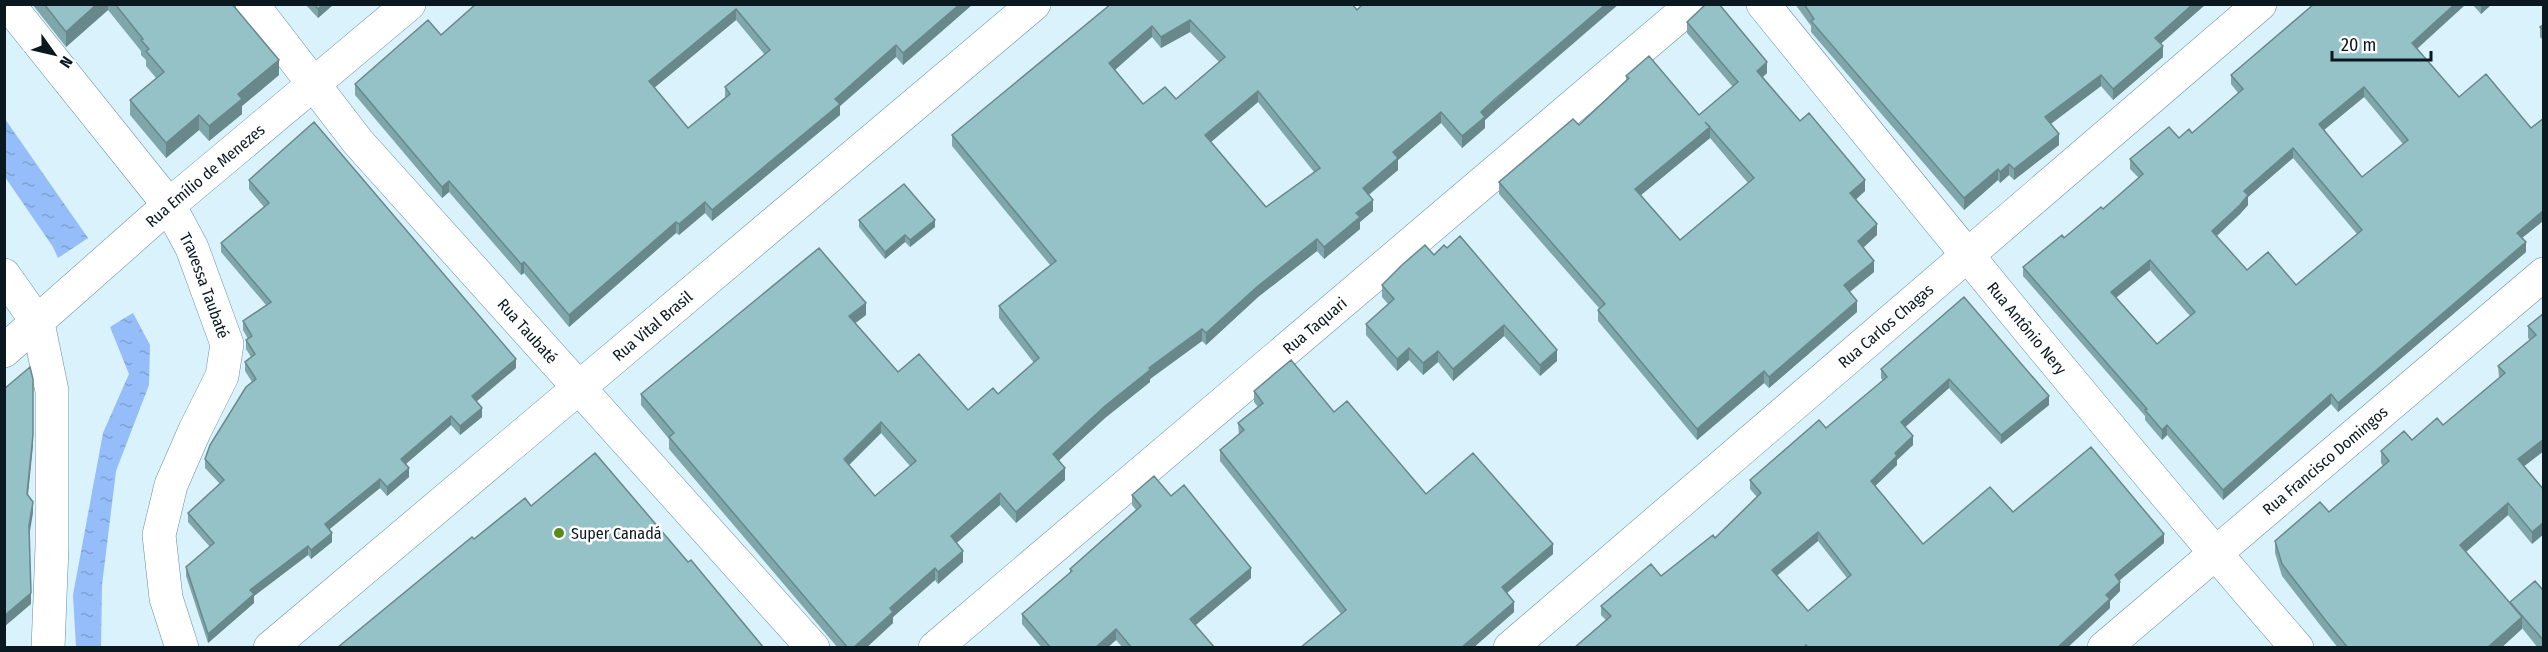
<svg xmlns="http://www.w3.org/2000/svg" width="2548" height="652" font-family="'Fira Sans Condensed',sans-serif">
	<defs>
		<pattern id="water-ripples" width="26" height="14" patternUnits="userSpaceOnUse" patternTransform="scale(1.5)"><rect width="26" height="14" fill="#94bdf9"/><path d="M2 4q2-2 4 0t4 0M15 11q2-2 4 0t4 0" fill="none" stroke="#7ea2d5"/></pattern>
	</defs>
	<rect width="100%" height="100%" fill="#d9f2fc"/>
	<path fill="url(#water-ripples)" d="M5 119 88 238 58 258 53 247 5 177Z
		M133 313 150 345 149 385 116 471 102 585 101 647H76L73 595 103 433 129 374 110 327Z"/>
	<g fill="none" stroke-linecap="round" stroke-linejoin="round">
		<defs>
			<g id="minor">
				<path id="s1" d="M8 4 169 205 192 248 227 344 222 376 195 430 171 485 159 535 166 598 182 648"/>
				<path id="s2" d="M252 4 358 142 813 648"/>
				<path id="s3" d="M1763 4C1939 221 2114 437 2297 648"/>
				<path d="M4 275 38 323 52 391V547L48 648"/>
				<path id="s4" d="M4 351 169 205 409 4"/>
				<path id="s5" d="M270 648 1034 4"/>
				<path id="s6" d="M935 648 1693 4"/>
				<path id="s7" d="M1510 648 2260 4"/>
				<path id="s8" d="M2104 648 2544 274"/>
			</g>
		</defs>
		<use href="#minor" stroke="#68909f" stroke-width="34"/>
		<use href="#minor" stroke="#fff" stroke-width="33"/>
	</g>
	<path fill="#7fa7ab" fill-rule="evenodd" d="M32 4H232L279 75 242 106V114L209 141 199 130 166 158 130 115V100L156 78 146 66V60L141 55V51L108 10 66 47Z
		M305 4H334L318 18Z
		M476 4H973L903 65 896 57 840 106V115L712 221 705 213 679 235 676 233 569 327 524 273 521 275 449 192 442 198 355 95V84L441 35ZM736 20 765 55 725 87V98L688 128 654 88Z
		M1111 4 1357 10 1495 111 1485 120V128L1462 148 1441 123 1398 160V170L1369 195 1373 211 1360 222V229L1324 259 1317 251 1258 297 1206 345 1202 341 1150 379V382L1105 418 1058 460 1065 480 1016 523 1000 505 956 543 963 562 938 584 935 580 893 617V623L866 648H838L669 449V439L641 405V394L866 315 855 323 898 372 968 410 998 394 1034 363 999 318V306L1050 265 952 146V135ZM1190 32 1219 62 1176 99 1143 104 1115 70 1152 37 1161 48ZM1258 102 1314 172 1266 207 1211 142ZM881 433 910 466 875 496 849 465Z
		M1795 4H2206L2160 44 2163 57 2113 100 2101 86 2051 124 2059 145 2014 180 2009 175 2000 183 1998 180 1964 210 1811 32V26Z
		M2466 4 2417 49 2459 97 2531 128 2544 118V220L2522 238 2526 252 2338 412 2331 404 2223 500 2167 435 2162 440 2145 420V416L2023 276V267L2103 209 2139 178 2130 169V159L2192 133 2238 93 2231 84V75ZM2364 97 2403 144 2362 177 2324 130ZM2293 158 2357 234 2296 285 2247 270 2217 236 2240 214 2248 205V197ZM2150 270 2190 316 2157 344 2116 297Z
		M2472 4H2492L2481 14Z
		M1687 22 1767 73 1763 77 1800 121 1865 191 1855 200 1877 235 1863 248 1874 272 1850 292 1857 312 1769 388 1764 383 1697 440 1598 321V310L1599 308 1499 194V182L1579 125 1626 81V76L1699 115 1733 87 1687 33ZM1710 138 1748 183 1680 240 1641 195Z
		M2544 24V41L2540 37V27Z
		M249 180 516 368 476 402 482 417 460 435 451 425 406 464 409 477 387 496 380 488 329 529 332 542 311 559 308 555 254 596V603L208 643 186 576V567L210 547 188 522V513L220 484 205 468V459L252 382 245 371V362L251 357 246 349V340L248 339 243 330V321L266 305 221 252V243L264 207 249 189Z
		M859 220 935 227 910 247 905 242 885 259 859 227Z
		M1434 255 1557 361 1540 376 1504 336 1453 381 1438 362 1423 375 1409 360 1397 371 1366 335V324L1388 304 1382 297V285Z
		M1964 297 2049 405 2001 444 1949 388 1905 427 1913 445 1897 460V465L1875 486 1923 544 2013 512 2164 543 2119 581 2120 591 2110 601V608L2067 648H1574L1606 620 1601 615V606L1661 576 1715 538 1757 497 1750 489V480L1826 428 1883 381 1881 378V369ZM1818 541 1847 578 1808 611 1777 576Z
		M2544 313 2524 466 2544 490 2532 544 2508 515 2466 552 2510 603 2544 588V648H2538L2522 628 2501 648H2338L2282 576 2275 553V541L2329 512 2383 466 2381 463V451L2412 440 2443 425 2499 378 2498 366 2530 340 2528 338V326Z
		M1254 391 1334 412 1426 494 1553 554 1507 593 1514 612 1473 648H1300L1341 614 1220 461V450L1239 435 1238 423 1258 407 1254 402Z
		M1132 495 1171 496 1251 578 1195 625 1215 648H1123L1116 640 1107 648H1042L1022 624V614L1070 573V569L1136 510 1132 505Z"/>
	<path fill="#68888b" d="M97 4H108V10L66 47V32Z
		M323 4H334L318 18V9Z
		M960 4H973L903 65V53Z
		M1606 4H1619L1495 111 1485 120V128L1462 148V136L1481 112Z
		M2193 4H2206L2155 49V38Z
		M2455 4H2466L2412 53V43Z
		M2481 4H2492L2481 14Z
		M736 9V20L649 92V81Z
		M1190 20V32L1161 48V37Z
		M1152 26V37L1109 75V63Z
		M896 45V57L840 106V115L712 221V210L835 99Z
		M2163 46V57L2113 100V89Z
		M279 60V75L242 106V114L209 141V126L238 94Z
		M1767 62V73L1757 82V71Z
		M2101 75V86L2045 128V117Z
		M2364 87V97L2319 134V124Z
		M1258 91V102L1205 147V135Z
		M1441 112V123L1398 160V170L1363 199V188L1393 152Z
		M199 115V130L166 158V143Z
		M1710 127V138L1635 200V189Z
		M2059 134V145L2014 180V169Z
		M2293 148V158L2248 197V205L2240 214 2212 240V231L2244 191Z
		M2009 164V175L2000 183V172Z
		M1998 169V180L1964 210V198Z
		M1865 180V191L1850 205V193Z
		M449 181V192L442 198V187Z
		M1373 200V211L1360 222V229L1324 259V247L1356 213Z
		M705 202V213L679 235V224Z
		M2544 210V220L2517 242V233Z
		M935 220V227L910 247V240Z
		M676 222V233L569 327V315Z
		M1877 224V235L1858 252V241Z
		M905 235V242L885 259V252Z
		M1317 239V251L1258 297 1206 345V333L1258 286Z
		M2526 242V252L2338 412V403Z
		M2150 260V270L2111 302V292Z
		M1874 261V272L1844 296V285Z
		M524 262V273L521 275V264Z
		M6 299V311L4 312V300Z
		M1857 301V312L1769 388V377Z
		M866 303V315L849 328V316Z
		M1504 325V336L1453 381V369Z
		M1202 329V341L1150 379V382L1105 418 1053 466V454L1105 406 1149 368Z
		M1409 348V360L1397 371V359Z
		M1557 350V361L1540 376V365Z
		M1438 351V362L1423 375V363Z
		M516 359V368L472 405V396Z
		M1764 371V383L1697 440V429Z
		M1949 379V388L1901 431V422Z
		M2331 394V404L2223 500V490Z
		M2049 396V405L2001 444V435Z
		M482 408V417L460 435V426Z
		M451 416V425L401 468V459Z
		M881 422V433L844 470V459Z
		M2167 425V435L2162 440V430Z
		M33 435V446L27 505V494Z
		M1913 436V445L1897 460V465L1871 490V481L1895 453Z
		M2544 439V451L2518 471V459Z
		M409 468V477L387 496V487Z
		M1065 468V480L1016 523V512Z
		M380 479V488L325 533V524Z
		M1000 493V505L951 548V536Z
		M33 502V513L29 537V526Z
		M2508 503V515L2460 557V545Z
		M2544 522V534L2532 544V532Z
		M1818 532V541L1772 579V570Z
		M332 533V542L311 559V550Z
		M2164 534V543L2115 584V575Z
		M1553 544V554L1502 597V587Z
		M308 546V555L254 596V603L208 643V634L250 590Z
		M963 551V562L938 584V572Z
		M935 568V580L893 617V623L866 648H853L890 608Z
		M1251 568V578L1190 630V619Z
		M2120 582V591L2110 601V608L2067 648H2057L2106 595Z
		M31 593V604L4 627V616Z
		M1514 602V612L1473 648H1461Z
		M2522 617V629L2501 648H2487Z
		M1116 629V640L1107 648H1095Z"/>
	<path fill="#94c2c7" stroke="#68888b" stroke-width="1.5" fill-rule="evenodd" d="M44 4H97L66 32Z
		M115 4H232L279 60 238 94 242 99 209 126 199 115 166 143 130 100 164 72 146 51 149 49 141 40 143 39Z
		M314 4H323L318 9Z
		M476 4H960L903 53 896 45 835 99 840 104 712 210 705 202 679 224 676 222 569 315 524 262 521 264 449 181 442 187 355 84 428 20 441 35ZM736 9 770 50 725 87 730 94 688 128 649 81Z
		M1111 4H1352L1357 10 1363 4H1606L1495 99 1481 112 1485 117 1462 136 1441 112 1393 152 1398 158 1363 188 1373 200 1356 213 1360 217 1324 247 1317 239 1258 286 1206 333 1202 329 1149 368 1150 370 1105 406 1053 454 1065 468 1016 512 1000 493 951 536 963 551 938 572 935 568 890 608 893 612 853 648H848L669 437 674 433 641 394 819 248 866 303 849 316 898 372 919 354 968 410 993 388 998 394 1039 358 999 306 1056 261 952 135ZM1190 20 1225 57 1176 99 1165 87 1143 104 1109 63 1152 26 1161 37ZM1258 91 1320 168 1266 207 1205 135ZM881 422 916 461 875 496 844 459Z
		M1706 4H1719L1767 62 1757 71 1800 121 1809 113 1865 180 1850 193 1877 224 1858 241 1874 261 1844 285 1857 301 1769 377 1764 371 1697 429 1598 310 1605 304 1499 182 1573 119 1579 125 1629 78 1626 76 1649 56 1699 115 1738 82 1687 22ZM1705 122 1754 178 1680 240 1635 189 1710 127Z
		M1804 4H2193L2155 38 2163 46 2113 89 2101 75 2045 117 2059 134 2014 169 2009 164 2000 172 1998 169 1964 198 1811 21 1814 19Z
		M2314 4H2455L2412 43 2459 97 2486 74 2531 128 2544 118V210L2517 233 2526 242 2338 403 2331 394 2223 490 2167 425 2162 430 2145 410 2147 409 2023 267 2062 235 2064 238 2101 207 2103 209 2143 174 2130 159 2169 127 2179 138 2189 129 2192 133 2243 89 2231 75ZM2364 87 2408 140 2362 177 2319 124ZM2293 148 2362 230 2296 285 2268 252 2247 270 2212 231 2240 205 2248 195 2244 191ZM2150 260 2195 312 2157 344 2111 292Z
		M2544 24V31L2540 27Z
		M314 122 516 359 472 396 482 408 460 426 451 416 401 459 409 468 387 487 380 479 325 524 332 533 311 550 308 546 250 590 254 594 208 634 186 567 214 543 188 513 224 480 205 459 210 445 246 387 256 379 245 362 255 354 246 340 252 336 243 321 271 302 221 243 269 203 249 180Z
		M904 184 935 220 910 240 905 235 885 252 859 220Z
		M1460 236 1557 350 1540 365 1504 325 1453 369 1438 351 1423 363 1409 348 1397 359 1366 324 1394 299 1382 285 1402 265 1425 245 1434 255 1444 245 1447 248Z
		M1964 297 2049 396 2001 435 1949 379 1901 422 1913 436 1895 453 1897 456 1871 481 1923 544 1990 487 2013 512 2091 447 2164 534 2115 575 2120 582 2106 595 2110 599 2057 648H1809L1806 645 1803 648H1574L1611 616 1601 606 1651 564 1661 576 1713 535 1715 538 1761 493 1750 480 1819 420 1826 428 1887 377 1881 369ZM1818 532 1851 575 1808 611 1772 570Z
		M2544 313V439L2518 459 2544 490V522L2532 532 2508 503 2460 545 2522 617 2487 648H2348L2326 621 2282 564 2275 541 2320 502 2329 512 2389 461 2381 451 2404 431 2412 440 2437 418 2443 425 2505 373 2498 366 2536 335 2528 326Z
		M1291 360 1334 412 1347 401 1426 494 1473 453 1553 544 1502 587 1514 602 1461 648H1300L1346 610 1220 450 1244 430 1238 423 1263 403 1254 391Z
		M30 367 33 379V435L27 494 33 502 29 526 31 593 4 616V389Z
		M595 453 688 562 691 560 764 648H337L472 537 474 539 525 498 531 506Z
		M1154 476 1171 496 1184 485 1251 568 1190 619 1215 648H1132L1116 629 1095 648H1051L1022 614 1072 571 1070 569 1141 506 1132 495Z
		M2535 581 2542 589 2544 588V641L2510 602Z"/>
	<circle fill="#5a891d" stroke="#fff" stroke-width="2" cx="559" cy="533" r="6"/>
	<g text-anchor="middle" dominant-baseline="central" stroke-width="5" stroke-linejoin="round" paint-order="stroke">
		<g font-size="16" fill="#09191f" stroke="#fff">
			<text stroke="none"><textPath href="#s4" startOffset="267">Rua Emílio de Menezes</textPath></text>
			<text stroke="none"><textPath href="#s1" startOffset="346">Travessa Taubaté</textPath></text>
			<text stroke="none"><textPath href="#s6" startOffset="498">Rua Taquari</textPath></text>
			<text stroke="none"><textPath href="#s7" startOffset="495">Rua Carlos Chagas</textPath></text>
			<text stroke="none"><textPath href="#s5" startOffset="500">Rua Vital Brasil</textPath></text>
			<text stroke="none"><textPath href="#s3" startOffset="418">Rua Antônio Nery</textPath></text>
			<text stroke="none"><textPath href="#s2" startOffset="428">Rua Taubaté</textPath></text>
			<text stroke="none"><textPath href="#s8" startOffset="290">Rua Francisco Domingos</textPath></text>
		</g>
		<g font-size="16" fill="#09191f" stroke="#fff" text-anchor="start">
			<text x="571" y="533">Super Canadá</text>
		</g>
	</g>
	<rect width="2548" height="652" fill="none" stroke="#09191f" stroke-width="12"/>
	<g transform="translate(54 54) rotate(124)" stroke="#ffffff" stroke-width="4.5" paint-order="stroke">
	<path d="M0-4.5L10 22L0 15L-10 22Z" fill="#09191f"/>
	<text y="-9" font-size="16" font-weight="bold" text-anchor="middle" fill="#09191f">N</text>
	</g>
	<path d="M2332 51v9h99v-9" fill="none" stroke="#09191f" stroke-width="3"/>
	<text x="2341" y="51" font-size="18" fill="#09191f" stroke="#ffffff" stroke-width="4.5" paint-order="stroke">20 m</text>
</svg>
